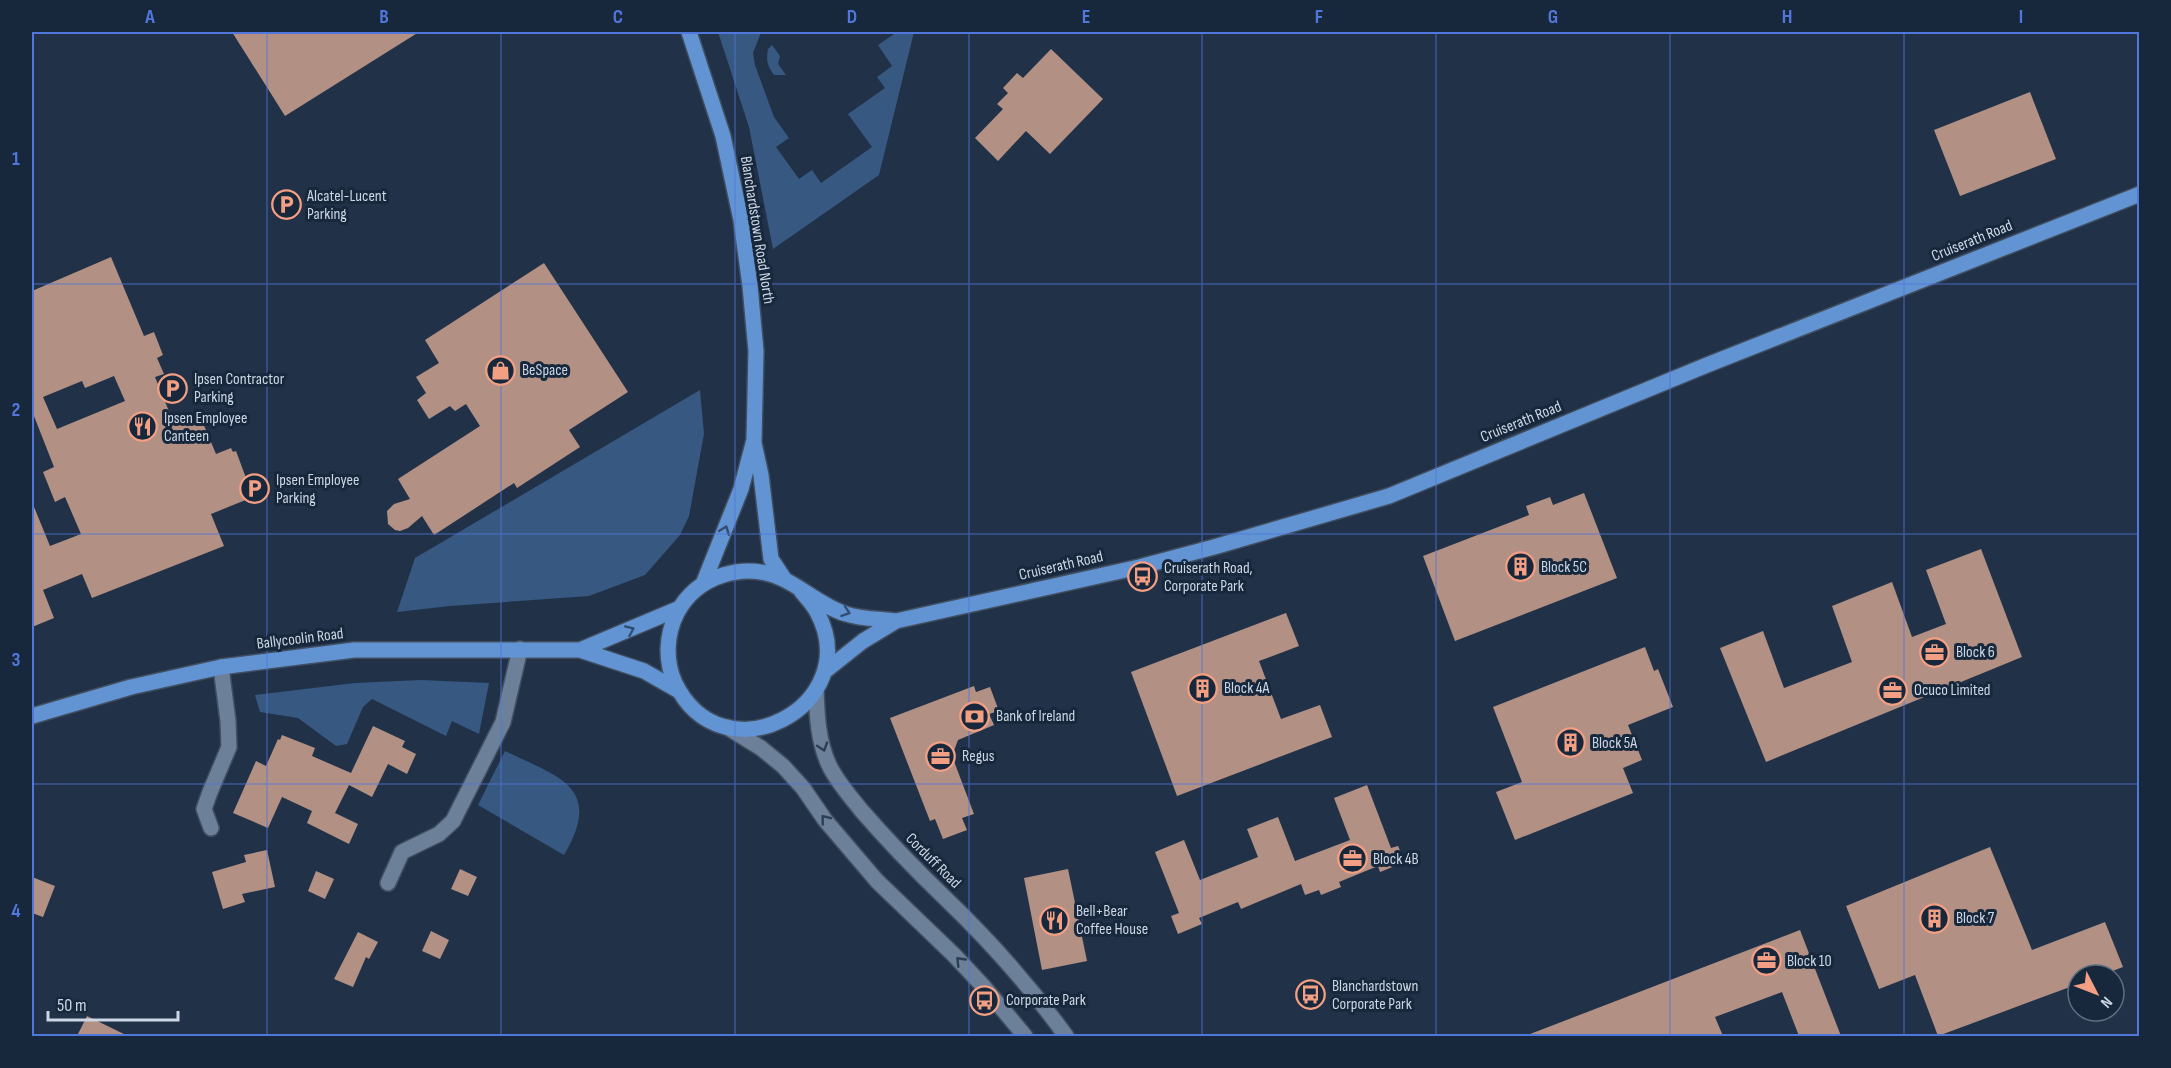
<svg xmlns="http://www.w3.org/2000/svg" width="2171" height="1068" font-family="'Sofia Sans Condensed',sans-serif">
	<rect width="100%" height="100%" fill="#213248"/>
	<path fill="#375881" d="M718 32H759L760 35 753 53 755 65 774 117 789 138 776 147 799 179 812 170 821 183 872 147 848 114 885 88 877 77 892 66 878 45 897 32H914L879 175 773 249 749 127Z
		M772 45 780 56 778 64 786 75H774C767 66 766 59 768 49Z
		M700 390 704 434 689 516 680 535 645 575 589 596 450 606 397 612 415 558Z
		M421 680 489 683 479 734 452 721 446 736 372 699 363 707 347 744 336 746 298 718 260 712 255 695 355 683Z
		M505 751C559 777 604 787 564 855L478 805Z"/>
	<path fill="#b29084" fill-rule="evenodd" d="M232 32H419L285 116Z
		M1051 49 1103 99 1050 154 1026 131 998 161 975 138 1003 109 997 104 1008 93 1003 88 1017 73 1023 78Z
		M2030 92 2056 159 1960 196 1934 130Z
		M111 257 144 336 154 332 163 355 157 358 164 374 155 377 175 426 200 416 216 454 231 448 233 452 236 451 253 497 211 514 224 546 92 598 82 574 43 590 54 618 32 627V502L50 546 81 534 65 497 55 502 43 472 54 467 32 411V291ZM114 376 125 401 57 429 43 397 82 381 85 388Z
		M544 263 628 392 569 430 580 447 517 488 514 483 434 535 422 516 408 528 400 531 395 530 388 524 387 511 394 504 410 499 398 479 480 426 466 404 455 411 450 406 429 419 417 400 426 393 416 377 439 363 425 340Z
		M1584 493 1617 578 1455 641 1423 556 1529 515 1526 506 1550 497 1553 505Z
		M1981 549 2022 657 1766 762 1720 648 1763 631 1784 688 1852 662 1832 606 1892 582 1912 637 1946 624 1926 570Z
		M1286 613 1299 646 1259 661 1281 719 1320 705 1332 737 1177 796 1131 672Z
		M1645 647 1654 671 1658 669 1673 707 1628 725 1642 760 1623 768 1633 793 1515 840 1496 792 1522 782 1493 707Z
		M974 686 976 692 990 687 999 711 989 714 994 725 958 740 952 756 974 814 962 818 967 830 943 839 935 819 930 821 890 718Z
		M373 726 405 741 402 747 416 754 407 774 388 764 372 797 349 785 335 813 358 824 349 844 307 823 312 811 282 797 268 828 233 813 256 761 266 766 278 739 280 740 282 735 315 748 312 756 351 773Z
		M1367 785 1391 848 1398 846 1405 862 1380 872 1378 866 1339 882 1341 887 1321 895 1319 890 1305 895 1301 884 1241 909 1238 902 1199 918 1202 924 1178 934 1171 916 1179 913 1155 852 1184 840 1200 880 1258 857 1247 829 1278 817 1295 861 1350 840 1334 798Z
		M1990 847 2032 950 2105 922 2123 967 2102 975H2078V984L1938 1036 1915 975 1879 989 1846 906Z
		M267 850 275 887 242 894 245 902 223 909 212 872 246 862 244 855Z
		M460 869 477 877 468 896 451 889Z
		M1068 869 1087 961 1042 970 1024 878Z
		M316 871 334 879 325 899 308 891Z
		M32 877 55 886 43 917 32 913Z
		M1800 930 1841 1036H1799L1782 992 1715 1017 1723 1036H1525Z
		M431 931 449 940 440 959 422 951Z
		M358 932 378 942 369 959 366 957 353 987 334 979Z
		M87 1016 128 1036H77Z"/>
	<g fill="none" stroke-linecap="round" stroke-linejoin="round">
		<defs>
			<path id="minor" d="M816 690C817 716 818 741 829 765 837 782 850 796 861 810 887 840 914 868 943 896 988 939 1030 986 1066 1036
				M727 727 761 748 783 766 803 788 825 820 877 881 954 955 984 987 1025 1036
				M211 828 204 809 210 792 229 747 228 721 221 667
				M388 883 402 852 439 834 453 821 503 722 520 649"/>
			<path id="major" d="M689 32 723 136 741 220 750 286 756 351 754 440 741 489 703 584
				M754 443 761 475 771 559 785 580
				M801 591C806 597 813 604 817 612 867 705 723 782 675 683 665 661 666 635 677 613 697 575 745 561 783 579 804 589 823 607 846 614 861 619 880 619 896 621
				M580 650 680 608
				M824 672 863 641 896 621 1139 567 1214 547 1389 496 1707 365 2140 194
				M32 716 131 687 221 667 354 650H580L644 671 679 691"/>
		</defs>
		<use href="#minor" stroke="#404e60" stroke-width="18"/>
		<use href="#major" stroke="#404e60" stroke-width="18"/>
		<use href="#minor" stroke="#6c8099" stroke-width="15"/>
		<use href="#major" stroke="#6294d4" stroke-width="15"/>
	</g>
	<defs><path id="oneway-chevron" d="M-2-3.5L2.5 0L-2 3.5" fill="none" stroke-width="1.6" stroke-linecap="round" stroke-linejoin="round" transform="scale(1.5)"/></defs>
	<g stroke="#314e72">
		<use href="#oneway-chevron" transform="translate(725 530) rotate(-69)"/>
		<use href="#oneway-chevron" transform="translate(846 612) rotate(19)"/>
		<use href="#oneway-chevron" transform="translate(630 630) rotate(-24)"/>
	</g>
	<g stroke="#2c3e54">
		<use href="#oneway-chevron" transform="translate(823 747) rotate(72)"/>
		<use href="#oneway-chevron" transform="translate(825 819) rotate(-128)"/>
		<use href="#oneway-chevron" transform="translate(960 961) rotate(-134)"/>
	</g>
	<path fill="none" stroke="#5277dc" stroke-width="1.5" stroke-opacity="0.55" d="M267 32V1036M501 32V1036M735 32V1036M969 32V1036M1202 32V1036M1436 32V1036M1670 32V1036M1904 32V1036M32 284H2140M32 534H2140M32 784H2140"/>
	<defs>
		<symbol id="parking-ring" viewBox="-11 -11 22 22"><circle r="9.5" fill="#17283d" stroke="#f39f83" stroke-width="1.5"/><path d="M-3.5-5.5H1a3.5 3.5 0 0 1 0 7H-1V5.5H-3.5ZM-1-3.4V-.6H.8a1.4 1.4 0 0 0 0-2.8Z" fill="#f39f83"/></symbol>
		<symbol id="shop-ring" viewBox="-11 -11 22 22"><circle r="9.5" fill="#17283d" stroke="#f39f83" stroke-width="1.5"/><path d="M-5-2.5h2.3a2.7 3.5 0 0 1 5.4 0H5L5.5 6h-11ZM-1.5-2.5h3a1.5 2.3 0 0 0-3 0Z" fill="#f39f83"/></symbol>
		<symbol id="restaurant-ring" viewBox="-11 -11 22 22"><circle r="9.5" fill="#17283d" stroke="#f39f83" stroke-width="1.5"/><path d="M-5-6h1v4h1v-4h1v4h1v-4h1v5L-1.5 .5V6h-2V.5L-5-1ZM5-6V6H3V1.5H1.5Q1.5-4 5-6Z" fill="#f39f83"/></symbol>
		<symbol id="building-ring" viewBox="-11 -11 22 22"><circle r="9.5" fill="#17283d" stroke="#f39f83" stroke-width="1.5"/><path d="M-4-6H4V6H1V3H-1V6H-4ZM-2.5-4.3h1.7v1.8h-1.7ZM.8-4.3h1.7v1.8H.8ZM-2.5-1h1.7V.8h-1.7ZM.8-1h1.7V.8H.8Z" fill="#f39f83"/></symbol>
		<symbol id="bus-ring" viewBox="-11 -11 22 22"><circle r="9.5" fill="#17283d" stroke="#f39f83" stroke-width="1.5"/><path d="M-5-6H5V4H4V6H2V4H-2V6H-4V4H-5ZM-3.5-4V0h7V-4ZM-3.5 1.2v1.5H-2V1.2ZM2 1.2v1.5H3.5V1.2Z" fill="#f39f83"/></symbol>
		<symbol id="office-ring" viewBox="-11 -11 22 22"><circle r="9.5" fill="#17283d" stroke="#f39f83" stroke-width="1.5"/><path d="M-6-3h4V-5.5h4V-3h4V5H-6ZM-1-4.5V-3h2v-1.5ZM-6 0V1H6V0Z" fill="#f39f83"/></symbol>
		<symbol id="bank-ring" viewBox="-11 -11 22 22"><circle r="9.5" fill="#17283d" stroke="#f39f83" stroke-width="1.5"/><path d="M-6-4H6V4H-6ZM0-2.3a2.3 2.3 0 1 0 0 4.6a2.3 2.3 0 1 0 0-4.6Z" fill="#f39f83"/></symbol>
	</defs>
	<g fill-rule="evenodd">
		<use href="#parking-ring" x="270" y="188" width="33" height="33"/>
		<use href="#shop-ring" x="484" y="354" width="33" height="33"/>
		<use href="#parking-ring" x="156" y="372" width="33" height="33"/>
		<use href="#restaurant-ring" x="126" y="410" width="33" height="33"/>
		<use href="#parking-ring" x="238" y="472" width="33" height="33"/>
		<use href="#building-ring" x="1504" y="550" width="33" height="33"/>
		<use href="#bus-ring" x="1126" y="560" width="33" height="33"/>
		<use href="#office-ring" x="1918" y="636" width="33" height="33"/>
		<use href="#building-ring" x="1186" y="672" width="33" height="33"/>
		<use href="#office-ring" x="1876" y="674" width="33" height="33"/>
		<use href="#bank-ring" x="958" y="700" width="33" height="33"/>
		<use href="#building-ring" x="1554" y="726" width="33" height="33"/>
		<use href="#office-ring" x="924" y="740" width="33" height="33"/>
		<use href="#office-ring" x="1336" y="842" width="33" height="33"/>
		<use href="#building-ring" x="1918" y="902" width="33" height="33"/>
		<use href="#restaurant-ring" x="1038" y="904" width="33" height="33"/>
		<use href="#office-ring" x="1750" y="944" width="33" height="33"/>
		<use href="#bus-ring" x="1294" y="978" width="33" height="33"/>
		<use href="#bus-ring" x="968" y="984" width="33" height="33"/>
	</g>
	<g text-anchor="middle" dominant-baseline="central" stroke-width="6" stroke-linejoin="round" paint-order="stroke">
		<g font-size="16" fill="#ccd6e4" stroke="#17283d" text-anchor="start">
			<text x="307" y="196">Alcatel-Lucent<tspan x="307" dy="18">Parking</tspan></text>
			<text x="522" y="370">BeSpace</text>
			<text x="194" y="379">Ipsen Contractor<tspan x="194" dy="18">Parking</tspan></text>
			<text x="164" y="418">Ipsen Employee<tspan x="164" dy="18">Canteen</tspan></text>
			<text x="276" y="480">Ipsen Employee<tspan x="276" dy="18">Parking</tspan></text>
			<text x="1541" y="567">Block 5C</text>
			<text x="1164" y="568">Cruiserath Road,<tspan x="1164" dy="18">Corporate Park</tspan></text>
			<text x="1956" y="652">Block 6</text>
			<text x="1224" y="688">Block 4A</text>
			<text x="1914" y="690">Ocuco Limited</text>
			<text x="996" y="716">Bank of Ireland</text>
			<text x="1592" y="743">Block 5A</text>
			<text x="962" y="756">Regus</text>
			<text x="1373" y="859">Block 4B</text>
			<text x="1076" y="911">Bell+Bear<tspan x="1076" dy="18">Coffee House</tspan></text>
			<text x="1956" y="918">Block 7</text>
			<text x="1787" y="961">Block 10</text>
			<text x="1332" y="986">Blanchardstown<tspan x="1332" dy="18">Corporate Park</tspan></text>
			<text x="1006" y="1000">Corporate Park</text>
		</g>
		<g font-size="16" fill="#ccd6e4" stroke="#17283d">
			<text transform="translate(757 230) rotate(81)">Blanchardstown Road North</text>
			<text transform="translate(1972 241) rotate(-22)">Cruiserath Road</text>
			<text transform="translate(1521 422) rotate(-22)">Cruiserath Road</text>
			<text transform="translate(1061 566) rotate(-13)">Cruiserath Road</text>
			<text transform="translate(300 639) rotate(-7)">Ballycoolin Road</text>
			<text transform="translate(933 861) rotate(45)">Corduff Road</text>
		</g>
	</g>
	<rect width="2171" height="1068" fill="none" stroke="#17283d" stroke-width="66"/>
	<g transform="translate(2096 993) rotate(132)"><circle r="28" fill="#17283d" stroke="#5f6e80" stroke-width="1.5"/>
	<path d="M0-4.5L10 22L0 15L-10 22Z" fill="#f39f83"/>
	<text y="-9" font-size="16" font-weight="bold" text-anchor="middle" fill="#ccd6e4">N</text>
	</g>
	<path d="M48 1011v9h130v-9" fill="none" stroke="#ccd6e4" stroke-width="3"/>
	<text x="57" y="1011" font-size="18" fill="#ccd6e4" stroke="#17283d" stroke-width="4.5" paint-order="stroke">50 m</text>
	<rect x="33" y="33" width="2105" height="1002" fill="none" stroke="#5277dc" stroke-width="2"/>
	<g font-size="20" text-anchor="middle" font-weight="bold" fill="#5277dc">
		<text x="150" y="23">A</text>
		<text x="384" y="23">B</text>
		<text x="618" y="23">C</text>
		<text x="852" y="23">D</text>
		<text x="1086" y="23">E</text>
		<text x="1319" y="23">F</text>
		<text x="1553" y="23">G</text>
		<text x="1787" y="23">H</text>
		<text x="2021" y="23">I</text>
		<text x="16" y="165">1</text>
		<text x="16" y="416">2</text>
		<text x="16" y="666">3</text>
		<text x="16" y="917">4</text>
	</g>
</svg>
